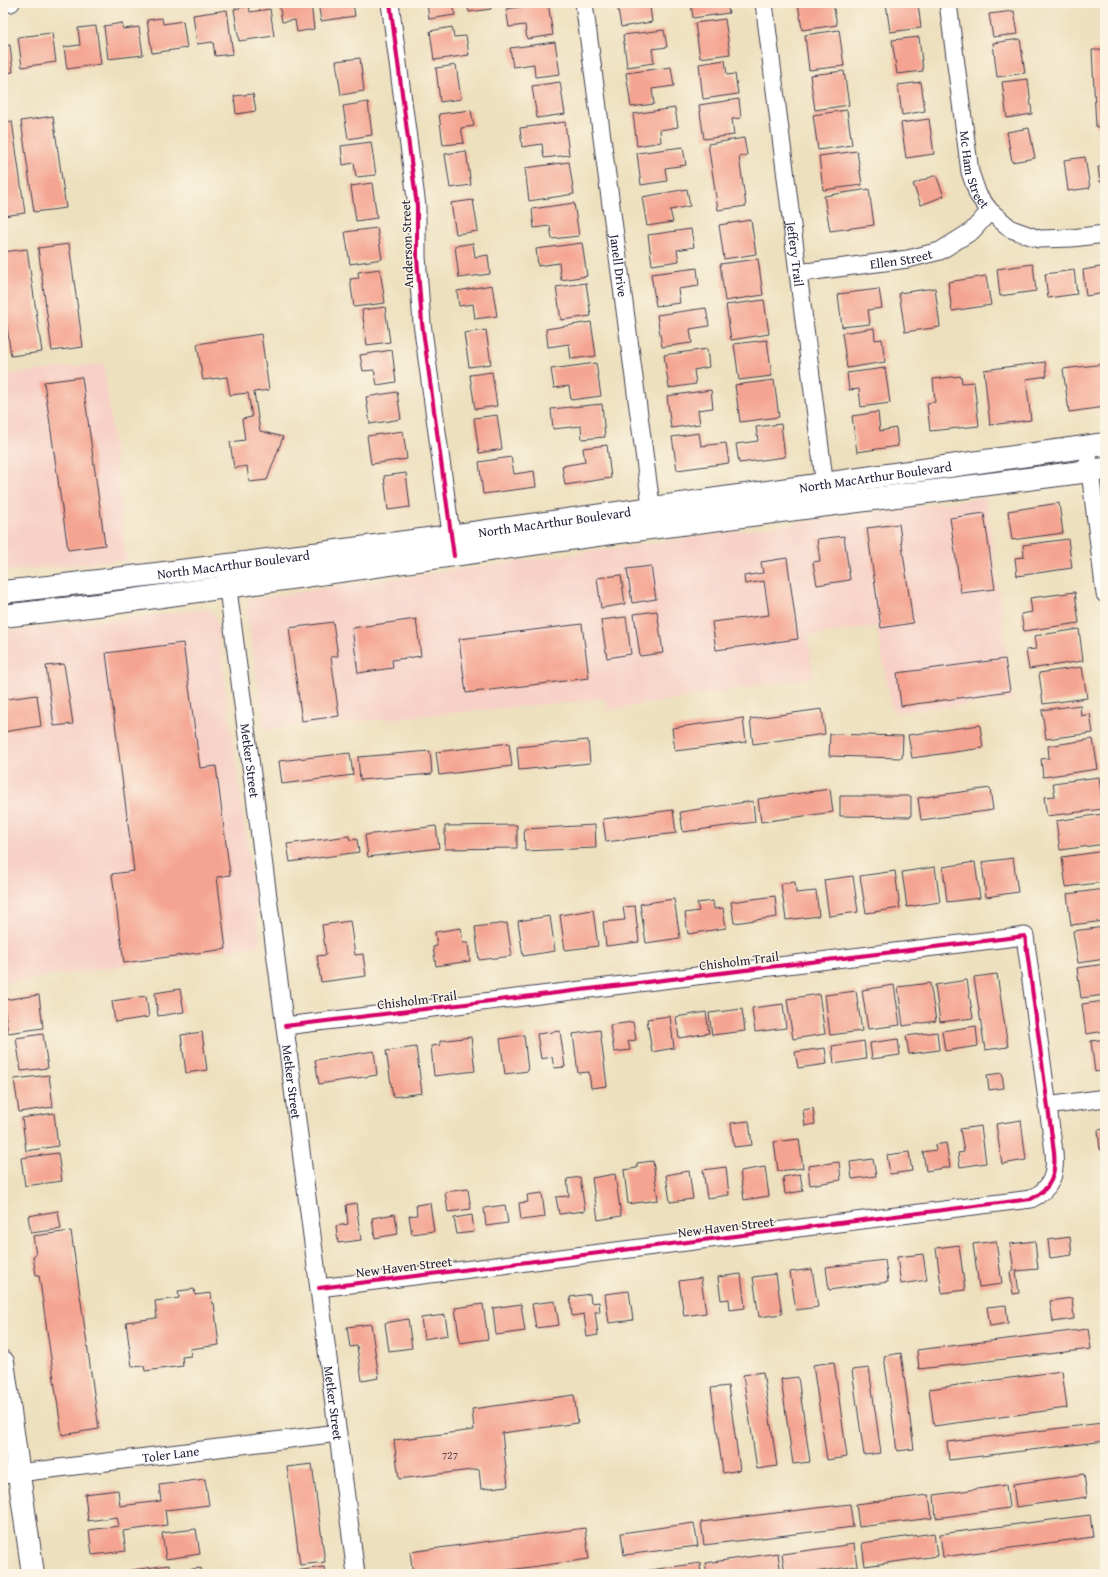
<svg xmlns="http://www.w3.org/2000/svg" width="1108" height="1577" font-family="'Gentium Book Plus',serif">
	<rect width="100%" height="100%" fill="#fcf5e5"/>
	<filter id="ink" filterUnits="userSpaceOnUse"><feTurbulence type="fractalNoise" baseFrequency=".025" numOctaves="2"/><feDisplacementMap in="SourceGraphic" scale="8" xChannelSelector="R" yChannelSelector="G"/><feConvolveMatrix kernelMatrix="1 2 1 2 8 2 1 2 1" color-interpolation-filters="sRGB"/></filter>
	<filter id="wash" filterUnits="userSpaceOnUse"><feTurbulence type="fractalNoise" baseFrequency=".012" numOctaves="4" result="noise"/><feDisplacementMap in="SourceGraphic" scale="16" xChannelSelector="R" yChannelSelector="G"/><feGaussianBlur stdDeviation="0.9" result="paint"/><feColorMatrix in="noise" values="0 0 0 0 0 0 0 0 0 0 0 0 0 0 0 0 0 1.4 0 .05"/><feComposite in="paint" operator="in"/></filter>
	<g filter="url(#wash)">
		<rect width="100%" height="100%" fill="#ede0be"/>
		<path fill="#f7d1c8" d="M104 363 127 560 3 571V375Z
			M986 497 1013 700 892 712 877 626 808 636 813 677 608 710 605 699 265 730 246 608 251 599 355 584Z
			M209 609 216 617 261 945 3 983V632Z
			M1105 1567V1574H1052Z"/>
		<g id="blocks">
			<path fill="#f4a491" d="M279 3H311L314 29 297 32 295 20 282 22Z
				M318 3H353L355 16 321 21Z
				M427 3H453L455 15 429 19Z
				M467 3H490L491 9 469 12Z
				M548 3 553 35 527 39 525 25 509 27 506 9Z
				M617 3H665V5L650 7 652 22 621 27Z
				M691 3H727L729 13 693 18Z
				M798 3H833L837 25 802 30Z
				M886 3H918L921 28 890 32Z
				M249 6 250 12 270 9 274 36 239 41 234 9Z
				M227 10 233 54 215 56 213 42 197 44 193 15Z
				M1014 11 1018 34 993 37 989 14Z
				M162 18 163 24 183 21 187 48 152 53 147 20Z
				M725 19 730 54 700 58 695 23Z
				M122 23 123 29 139 27 143 55 108 59 104 26Z
				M96 26 101 64 67 69 64 47 80 45 78 28Z
				M452 27 454 37 466 36 469 55 434 60 430 31Z
				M664 30 667 47 652 49 654 63 627 67 623 35Z
				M839 30 844 66 809 70 805 35Z
				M52 33 56 62 22 67 18 37Z
				M919 37 923 71 897 74 892 40Z
				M1020 39 1025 73 997 77 993 43Z
				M555 42 560 74 535 77 534 64 513 67 510 48Z
				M10 45 13 72 3 73V46Z
				M1092 50H1105V127H1096Z
				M360 58 364 91 341 95 336 61Z
				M725 60 727 75 735 74 738 94 703 99 699 64Z
				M456 65 461 99 440 102 436 68Z
				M671 67 674 86 652 89 654 104 631 107 626 73Z
				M844 71 849 105 815 110 810 75Z
				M1028 79 1032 114 1007 118 1002 82Z
				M560 82 565 114 537 118 532 86Z
				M921 82 925 111 902 115 898 85Z
				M253 94 256 111 236 114 234 96Z
				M739 99 741 118 732 119 734 135 704 139 699 105Z
				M368 102 372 135 348 139 343 106Z
				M675 108 678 127 660 130 661 142 637 146 633 114Z
				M471 110 474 126 461 128 464 143 443 145 439 114Z
				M847 110 852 145 818 150 813 115Z
				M53 116 66 208 34 212 21 121Z
				M929 119 934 154 906 158 901 123Z
				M12 121 25 213 3 216V123Z
				M565 122 569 155 544 158 542 144 522 147 520 128Z
				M1029 128 1035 158 1012 162 1007 132Z
				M744 138 747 155 739 157 746 206 718 210 708 144Z
				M371 142 376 175 356 177 354 163 343 165 341 146Z
				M683 147 686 165 665 168 667 181 641 185 637 153Z
				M466 151 471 185 450 188 445 154Z
				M857 151 862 185 823 190 819 156Z
				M1085 157 1090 188 1068 191 1064 160Z
				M569 162 574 194 529 201 525 168Z
				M1098 167H1105V181L1100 182Z
				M936 175 944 196 921 205 913 184Z
				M372 183 377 218 356 221 351 186Z
				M687 189 690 206 670 210 673 222 647 226 642 197Z
				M869 189 874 225 830 231 824 196Z
				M473 200 478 231 456 234 451 203Z
				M574 203 579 236 552 239 550 226 534 228 532 209Z
				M751 220 756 254 724 259 719 225Z
				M377 228 382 259 350 264 345 232Z
				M691 229 694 247 677 250 679 261 652 265 648 235Z
				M473 243 475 257 488 255 490 274 459 278 455 246Z
				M582 243 587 276 561 280 559 263 538 266 536 249Z
				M69 244 83 347 52 351 38 248Z
				M27 249 42 352 11 356 3 298V252Z
				M758 259 763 295 725 301 720 264Z
				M1033 264 1036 291 1000 296 997 269Z
				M1105 266V293L1086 296 1083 270Z
				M697 268 699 286 678 289 680 303 656 306 651 274Z
				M380 269 385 303 354 307 350 279 359 278 358 272Z
				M1074 270 1077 294 1048 298 1045 274Z
				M986 276 991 305 952 311 948 282Z
				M586 283 591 316 561 320 556 287Z
				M492 285 497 316 475 319 473 304 459 306 457 291Z
				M935 288 940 327 905 332 899 293Z
				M879 289 882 308 868 310 870 324 842 327 838 294Z
				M764 300 769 334 731 340 726 305Z
				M385 307 390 342 367 345 362 310Z
				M706 308 709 326 690 329 692 343 662 347 657 315Z
				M591 322 596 356 571 359 569 344 548 347 546 329Z
				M874 328 875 340 882 339 885 362 847 368 842 333Z
				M486 330 491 364 469 367 464 333Z
				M261 334 269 390 254 392 260 431 283 437 267 480 249 482 247 466 234 468 230 442 245 440 242 419 252 417 248 393 230 395 227 377 203 380 197 344Z
				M767 340 772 376 739 380 734 344Z
				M707 349 709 367 694 370 696 384 669 388 664 355Z
				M392 350 396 382 377 385 374 370 363 371 360 355Z
				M1045 362 1047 376 1026 379 1031 420 990 425 984 370Z
				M596 363 601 396 571 400 569 386 554 388 551 369Z
				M1105 364V407L1069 412 1063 369Z
				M885 368 890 403 861 407 859 389 849 390 847 373Z
				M492 372 497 406 475 409 470 375Z
				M961 376 962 383 974 382 979 426 930 431 927 403 935 402 933 379Z
				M82 377 105 545 68 550 44 382Z
				M774 380 779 417 740 422 735 385Z
				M711 390 713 408 698 410 700 424 671 428 667 396Z
				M397 392 401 419 370 424 366 397Z
				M602 404 605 437 582 439 581 426 553 429 551 409Z
				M878 412 880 431 896 428 898 446 857 452 852 416Z
				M497 415 502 449 479 453 474 418Z
				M781 424 785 457 739 463 736 444 758 441 756 427Z
				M403 431 407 459 371 464 367 436Z
				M699 433 701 446 726 443 729 463 677 470 672 437Z
				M607 445 611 478 565 485 562 466 585 462 583 448Z
				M511 457 514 474 534 471 536 487 483 494 479 462Z
				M406 473 410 507 388 510 384 476Z
				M1059 503 1063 533 1012 540 1008 511Z
				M984 513 995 589 961 593 950 518Z
				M899 524 913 623 881 628 867 528Z
				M844 536 850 580 817 585 813 562 820 561 817 539Z
				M1068 539 1072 568 1017 576 1015 558 1024 557 1023 545Z
				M787 558 798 639 716 650 712 622 769 615 764 581 745 584 744 576 763 573 761 562Z
				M651 566 656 599 632 603 627 569Z
				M621 575 625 604 601 608 597 578Z
				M1075 592 1079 623 1024 631 1021 614 1032 612 1030 598Z
				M657 611 663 653 640 656 634 614Z
				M626 617 631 654 607 658 601 620Z
				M416 619 421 656 392 660 393 668 358 673 352 628Z
				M333 622 338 656 331 657 339 716 302 721 289 628Z
				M582 624 589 678 466 693 459 639Z
				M1079 629 1083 661 1029 669 1026 650 1036 649 1034 636Z
				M183 643 200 768 216 766 230 875 217 877 226 949 124 963 112 874 134 871 106 653Z
				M1005 659 1010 691 901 706 897 673Z
				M64 664 73 724 54 726 46 666Z
				M1082 667 1087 698 1043 704 1039 673Z
				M3 680 7 699 37 695 41 726 3 732Z
				M1080 705 1081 716 1090 714 1093 733 1046 739 1042 710Z
				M822 709 825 734 753 744 750 719Z
				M743 718 746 742 675 751 672 728Z
				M980 725 983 748 912 758 908 735Z
				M830 734 903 736 902 758 829 756Z
				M1093 739 1098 769 1043 777 1041 759 1049 758 1048 746Z
				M588 740 590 763 519 770 517 747Z
				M509 743 512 766 439 775 436 752Z
				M430 751 432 774 360 780 358 757Z
				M350 753 353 775 282 784 279 761Z
				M1099 777 1103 809 1047 816 1044 797 1055 796 1053 783Z
				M990 788 993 810 921 820 918 798Z
				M830 789 833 812 761 822 758 799Z
				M840 796H911V817L840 816Z
				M753 801 755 822 683 832 680 812Z
				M673 810 676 833 606 842 603 819Z
				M1102 814 1105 844 1060 850 1056 821Z
				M517 825V848L445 849V826Z
				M595 825 596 848 525 851 524 829Z
				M436 826 439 848 368 857 365 835Z
				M349 836 350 840 357 839 359 852 290 862 287 844Z
				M1105 851V882L1066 887 1062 857Z
				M1013 858 1018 892 986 897 982 862Z
				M975 862 980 898 947 902 943 867Z
				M935 867 940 902 907 907 902 872Z
				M895 871 900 908 866 913 860 876Z
				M853 876 858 912 829 916 824 880Z
				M795 882 796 893 816 891 819 916 786 920 781 884Z
				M1105 889V921L1071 925 1067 894Z
				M775 896 777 917 734 923 731 902Z
				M674 899 680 938 646 943 640 904Z
				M713 901 714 909 723 908 726 928 688 934 685 913 699 911 697 903Z
				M635 906 639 942 606 946 603 922 625 920 623 907Z
				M593 910 598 946 565 950 560 915Z
				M550 916 555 951 523 956 518 921Z
				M350 921 355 955 363 954 366 976 321 982 317 956 326 955 322 925Z
				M507 923 512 956 479 960 475 927Z
				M1105 927V959L1078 963 1073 931Z
				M461 928 463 943H468L470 961 436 966 433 947 437 946 435 932Z
				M1105 964V995L1081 998 1077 968Z
				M997 974 1008 1047 985 1050 974 977Z
				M967 980 973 1018 940 1022 935 985Z
				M930 983 936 1021 903 1026 898 987Z
				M894 985 900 1025 868 1029 862 990Z
				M180 989 184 1012 158 1016 155 993Z
				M856 991 862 1031 830 1035 825 995Z
				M819 994 825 1034 793 1039 787 999Z
				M39 995 43 1028 8 1033 3 1000Z
				M146 996 149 1017 115 1022 112 1001Z
				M1105 1001V1031L1086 1034 1082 1004Z
				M783 1004 786 1028 755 1032 752 1008Z
				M742 1009 745 1031 712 1035 709 1013Z
				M706 1012 709 1033 679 1038 676 1017Z
				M670 1016 674 1048 652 1052 647 1019Z
				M633 1022 636 1040 628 1041 630 1050 614 1052 610 1025Z
				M976 1026 978 1046 945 1051 942 1031Z
				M600 1030 607 1086 591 1088 589 1072 578 1073 573 1034Z
				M560 1031 565 1067 554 1068 552 1057 541 1059 537 1034Z
				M202 1032 207 1070 186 1073 181 1035Z
				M937 1032 939 1050 909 1054 906 1036Z
				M43 1034 48 1068 21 1071 16 1038Z
				M524 1035 528 1071 505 1074 500 1039Z
				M471 1037 475 1071 434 1076 431 1046 440 1045V1041Z
				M898 1039 900 1055 872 1059 870 1043Z
				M1105 1039V1070L1095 1072 1091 1041Z
				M864 1041 866 1059 834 1064 832 1046Z
				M416 1047 422 1093 393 1097 386 1051Z
				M825 1048 827 1064 798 1068 795 1052Z
				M374 1051 377 1075 319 1084 315 1060Z
				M1002 1073 1004 1088 989 1090 987 1075Z
				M49 1075 53 1107 19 1112 14 1079Z
				M813 1108 815 1124 805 1126 803 1110Z
				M54 1113 58 1146 26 1151 22 1118Z
				M1021 1120 1026 1160 1002 1164 996 1124Z
				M749 1121 752 1145 734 1147 731 1123Z
				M981 1126 986 1163 960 1167 958 1153 964 1152 960 1129Z
				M1105 1129V1149L1100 1150 1098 1130Z
				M799 1139 803 1168 778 1171 774 1142Z
				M946 1143 950 1167 926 1171 923 1152 936 1150 935 1145Z
				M909 1152 912 1171 890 1174 887 1155Z
				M58 1153 62 1181 25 1186 21 1158Z
				M873 1159 876 1176 852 1179 850 1162Z
				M653 1161 658 1200 628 1204 624 1170 637 1168V1163Z
				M839 1162 841 1180 810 1185 808 1166Z
				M726 1167 729 1195 707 1198 703 1170Z
				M765 1167 769 1196 744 1200 740 1171Z
				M689 1171 693 1199 670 1202 666 1175Z
				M615 1174 621 1216 598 1220 592 1178Z
				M800 1174 803 1191 785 1194 783 1177Z
				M580 1177 585 1211 559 1214 556 1197 569 1196 567 1179Z
				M468 1189 471 1209 448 1212 445 1192Z
				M542 1193 545 1217 521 1220 519 1203 528 1202 527 1195Z
				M356 1203 361 1240 338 1243 336 1226 348 1224 346 1205Z
				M430 1203 434 1231 412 1234 409 1216 417 1215 416 1205Z
				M505 1205 508 1223 486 1226 484 1208Z
				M58 1211 61 1229 31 1233 28 1216Z
				M395 1214 398 1234 375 1238 372 1218Z
				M472 1215 474 1232 457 1234 454 1218Z
				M71 1231 99 1429 62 1435 39 1275H36L33 1256 36 1255 33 1236Z
				M1070 1237 1072 1255 1050 1258 1048 1240Z
				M996 1241 1002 1284 979 1287 973 1244Z
				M1035 1241 1038 1269 1016 1271 1019 1293 1013 1294 1010 1272 1014 1271 1010 1244Z
				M959 1245 965 1290 942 1293 936 1248Z
				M923 1254 927 1280 901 1284 897 1257Z
				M885 1260 888 1282 829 1290 826 1267Z
				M812 1269 818 1307 796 1310 790 1272Z
				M741 1274 745 1308 730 1310 729 1299 721 1300 718 1277Z
				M776 1274 782 1314 759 1317 753 1277Z
				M701 1278 706 1313 684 1316 679 1281Z
				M194 1289 195 1295 211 1293 212 1304 214 1303 219 1345 190 1349 191 1356 182 1357 183 1366 145 1371 144 1366 132 1367 126 1322 157 1318 155 1301 179 1298 178 1291Z
				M629 1291 633 1320 609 1323 605 1294Z
				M590 1294 591 1303 599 1302 600 1312H595L598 1335 587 1337 584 1314 572 1316 570 1297Z
				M1072 1298 1074 1319 1053 1322 1050 1301Z
				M555 1301 559 1325 536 1328 532 1304Z
				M483 1304 488 1339 460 1343 455 1308Z
				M521 1304 525 1331 496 1335 493 1308Z
				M1006 1305 1008 1323 990 1326 987 1307Z
				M445 1315 448 1335 424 1339 421 1318Z
				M408 1319 412 1348 389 1351 385 1323Z
				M371 1324 379 1378 362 1381 357 1346 350 1347 347 1327Z
				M1088 1329 1091 1349 919 1369 917 1350Z
				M901 1353 914 1449 897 1451 884 1356Z
				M834 1362 847 1457 827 1460 813 1365Z
				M869 1368 881 1453 864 1455 852 1370Z
				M1062 1371 1067 1408 934 1426 929 1389Z
				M763 1372 777 1466 757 1469 743 1375Z
				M798 1377 810 1462 793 1464 781 1379Z
				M728 1386 740 1470 723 1473 711 1388Z
				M574 1395 578 1423 502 1433 508 1486 481 1489 479 1469 399 1479 394 1440 474 1430 472 1409Z
				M1102 1423 1105 1441 949 1460 947 1442Z
				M312 1464 325 1562 300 1565 287 1467Z
				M1084 1474 1087 1497 1016 1507 1013 1484Z
				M205 1479 209 1505 165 1510 167 1525 123 1531 126 1551 92 1555 89 1530 119 1526 117 1517 88 1521 85 1494 118 1490 120 1506 161 1501 159 1485Z
				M1006 1485 1009 1508 936 1518 934 1495Z
				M929 1495 932 1518 859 1527 856 1504Z
				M850 1504 853 1527 704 1545 701 1522Z
				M1090 1515 1093 1537 943 1557 940 1534Z
				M694 1523 698 1546 624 1555 621 1533Z
				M585 1528 589 1559 480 1574H413L410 1552Z
				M196 1529 200 1554 166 1559 162 1533Z
				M934 1533 937 1556 865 1566 862 1543Z
				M854 1544 857 1566 799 1574H785L782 1554Z
				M778 1553 781 1574H707L705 1563Z
				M700 1563 701 1574H629V1573Z
				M169 1565V1572L201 1568V1574H102Z
				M324 1567 325 1574H295V1571Z"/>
		</g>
	</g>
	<g filter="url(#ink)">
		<use href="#blocks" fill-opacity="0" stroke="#403e4f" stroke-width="1"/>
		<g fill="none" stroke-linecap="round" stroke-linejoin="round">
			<defs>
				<g id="minor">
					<path d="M390 3 417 206V257L422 323 453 548"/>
					<path id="s1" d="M584 3 653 520"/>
					<path id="s2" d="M764 3 826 495"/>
					<path id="s3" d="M948 3 970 172 978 195 990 211 1011 229 1039 239 1072 238 1105 234"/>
					<path d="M3 4 11 3"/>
					<path id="s4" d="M798 273 908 259 940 251 972 231 990 211"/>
					<path d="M1087 447 1105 594"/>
					<path id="s5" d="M226 574 356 1574"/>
					<path d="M285 1026 1025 936 1054 1152C1056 1174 1052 1189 1031 1199L319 1288"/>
					<path d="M1047 1106 1105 1098"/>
					<path id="s6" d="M3 1475 338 1433"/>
				</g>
				<g id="secondary">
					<path id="s7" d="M3 592C371 550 738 496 1105 444"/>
					<path d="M3 616 98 605 604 534 1105 469"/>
					<path d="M3 1362 33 1574"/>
				</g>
			</defs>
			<use href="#minor" stroke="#403e4f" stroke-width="19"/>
			<use href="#secondary" stroke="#403e4f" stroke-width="24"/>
			<use href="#minor" stroke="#fff" stroke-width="17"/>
			<use href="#secondary" stroke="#fff" stroke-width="22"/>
			<defs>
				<path id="cycleway" d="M390 3 417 206V257L422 323 454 556
					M285 1026 1025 936 1054 1152C1056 1174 1052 1189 1031 1199L319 1288"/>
			</defs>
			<use href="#cycleway" stroke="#fcf5e5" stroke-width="6"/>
			<use href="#cycleway" stroke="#d6006c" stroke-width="4"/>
		</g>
	</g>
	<g text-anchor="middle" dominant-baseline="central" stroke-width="3" stroke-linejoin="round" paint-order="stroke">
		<g font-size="11" fill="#564250">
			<text x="450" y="1455">727</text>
		</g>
		<g font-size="13" fill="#22223b" stroke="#fcf5e5">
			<text stroke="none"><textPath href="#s3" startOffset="169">Mc Ham Street</textPath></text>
			<text transform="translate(407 244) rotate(-92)">Anderson Street</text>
			<text stroke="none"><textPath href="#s2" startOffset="253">Jeffery Trail</textPath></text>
			<text stroke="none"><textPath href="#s4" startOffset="104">Ellen Street</textPath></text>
			<text stroke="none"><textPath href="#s1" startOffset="265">Janell Drive</textPath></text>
			<text stroke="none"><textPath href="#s7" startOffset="880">North MacArthur Boulevard</textPath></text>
			<text stroke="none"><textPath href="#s7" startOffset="556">North MacArthur Boulevard</textPath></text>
			<text stroke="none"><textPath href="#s7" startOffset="232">North MacArthur Boulevard</textPath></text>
			<text stroke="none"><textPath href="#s5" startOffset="188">Metker Street</textPath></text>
			<text transform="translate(739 961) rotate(-7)">Chisholm Trail</text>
			<text transform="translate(417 1000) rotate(-7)">Chisholm Trail</text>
			<text stroke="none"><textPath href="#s5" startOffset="512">Metker Street</textPath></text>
			<text transform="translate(726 1227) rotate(-7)">New Haven Street</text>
			<text transform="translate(404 1267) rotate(-7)">New Haven Street</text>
			<text stroke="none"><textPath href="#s5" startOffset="836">Metker Street</textPath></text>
			<text stroke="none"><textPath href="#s6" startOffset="169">Toler Lane</textPath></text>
		</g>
	</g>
	<rect width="1108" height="1577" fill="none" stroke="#fcf5e5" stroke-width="16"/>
</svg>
